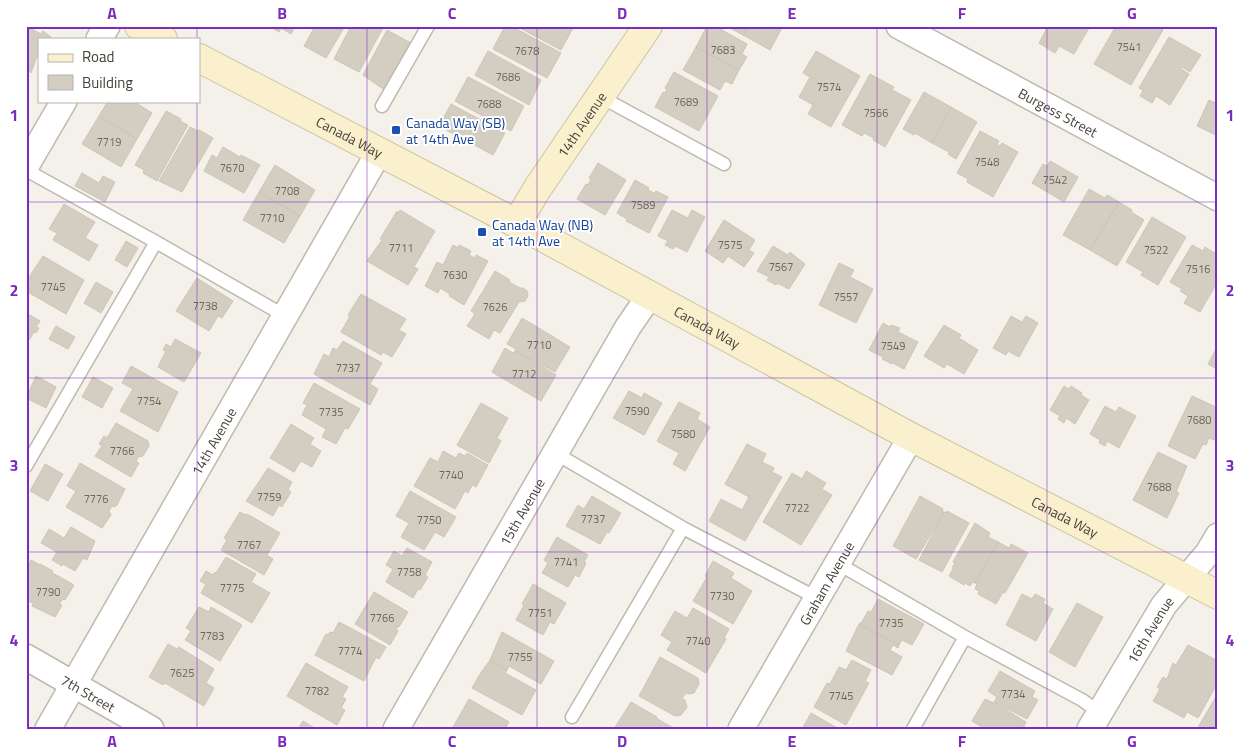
<svg xmlns="http://www.w3.org/2000/svg" width="1244" height="755" font-family="'Titillium Web',sans-serif">
	<rect width="100%" height="100%" fill="#f4f1ea"/>
	<path fill="#d4cdc1" stroke="#cfc5b4" d="M26 26H31L30 28 41 34 43 31 51 37 50 39H39V57L37 56 31 73 29 71 26 76Z
		M273 26H295L291 34 281 28 279 32 272 28Z
		M315 26H345L326 58 304 46Z
		M351 26H384L359 72 334 59Z
		M505 26H511L561 53 547 78 493 49Z
		M516 26H574L561 50Z
		M707 26H715L747 44 742 54 747 57 739 70 696 47Z
		M726 26H748L743 35Z
		M748 26H783L770 50 743 35Z
		M1048 26H1087L1089 28 1074 54 1059 46 1055 53 1039 43Z
		M1116 26H1156L1163 30 1131 85 1094 64Z
		M387 30 411 43 386 88 384 87 383 89 363 75Z
		M1169 37 1201 55 1190 72 1182 67 1180 68 1189 74 1170 105 1156 96 1152 103 1140 96 1143 90 1139 88Z
		M696 47 739 70 732 84 725 81 720 90 683 70Z
		M488 51 541 80 529 105 475 75Z
		M816 51 860 76 831 127 808 114 813 105 799 97 810 77 803 73Z
		M674 72 718 96 699 131 655 107 663 92 665 93 667 89 665 88Z
		M870 74 894 87 892 90 911 100 885 147 873 140 874 138 864 133 862 136 842 125Z
		M468 77 524 106 511 131 455 101Z
		M924 92 951 107 932 143 915 133 914 135 903 129Z
		M1209 100 1218 104V136L1197 126Z
		M108 101H133L152 113 137 139 99 116Z
		M451 104 505 133 493 155 439 126Z
		M951 107 977 122 956 159 948 154 949 152 932 143Z
		M166 111 181 119 180 121 188 125 157 181 143 173 144 170 135 165Z
		M99 116 137 139 121 167 82 144Z
		M190 127 198 131 199 130 213 138 182 192 159 181Z
		M980 131 999 141 997 144 1000 146 1002 143 1018 152 993 197 967 182 968 179 957 173Z
		M223 147 240 157 241 155 260 165 244 193 204 171 212 155 217 158Z
		M1050 161 1078 177 1064 202 1032 183 1043 164 1047 166Z
		M598 163 626 180 605 215 577 199 586 184 588 185 591 179 589 178Z
		M275 165 315 190 300 216 259 192Z
		M82 173 99 183 103 176 115 182 105 202 75 186Z
		M635 180 649 188 648 190 654 193 656 191 668 197 649 233 626 221 627 219 617 213Z
		M1089 189 1105 198 1107 195 1119 202 1090 250 1063 235Z
		M259 192 300 216 284 243 243 220Z
		M1119 202 1132 210 1131 212 1144 220 1117 266 1090 250Z
		M64 204 95 222 85 238 98 245 89 261 53 240 57 233 49 229Z
		M400 210 435 231 414 267 418 269 408 285 367 261 382 240 380 239 397 211 399 213Z
		M672 210 688 218 692 210 705 217 687 252 675 246 673 249 665 245 668 241 658 236Z
		M1152 217 1186 237 1158 285 1141 275 1143 272 1126 262Z
		M724 220 755 240 749 250 754 253 744 267 728 256 723 263 705 251Z
		M126 241 138 248 127 267 115 260Z
		M453 245 458 248 459 245 471 251 469 255 475 258 476 255 488 261 464 305 449 296 450 294 440 288 438 293 425 286 437 262 443 265Z
		M1192 245 1203 251 1205 247 1218 255V281L1200 312 1184 303 1188 296 1180 291 1182 289 1170 282Z
		M773 246 788 255 790 252 805 264 789 289 777 283 776 285 767 280 769 277 757 271Z
		M43 256 84 280 66 314 26 291V284L28 281 27 280Z
		M839 263 854 270 850 277 873 289 856 323 819 305Z
		M495 271 510 280 509 282 520 288H523L527 291 528 296 525 301 519 302 500 333 494 330 489 339 467 326 475 314 471 311Z
		M197 278 233 301 222 318 218 316 209 331 176 311Z
		M96 282 113 292 101 313 84 303Z
		M361 294 406 319 399 330 406 334 392 357 383 352 381 355 341 332 350 316 348 315Z
		M26 313 40 321 36 327 39 328 36 333 34 332 26 345Z
		M1011 316 1022 322 1026 316 1038 323 1019 357 1008 351 1006 355 993 348Z
		M522 318 570 347 555 372 515 351 516 349 507 344Z
		M883 323 890 327 891 325 900 328 898 332 918 342 904 369 893 363 892 364 882 359 883 357 869 350Z
		M944 325 961 335 959 338 978 350 964 374 947 364 944 368 924 356Z
		M56 326 75 337 68 349 49 339Z
		M175 339 201 353 184 382 158 367 166 351 163 350 166 344 171 347Z
		M343 341 382 363 370 384 378 389 370 405 314 374 324 354 329 357 333 348 337 350Z
		M1218 345V370L1208 364Z
		M505 348 513 353 515 351 556 375 541 401 492 372Z
		M131 366 178 392 158 432 120 411 133 389 122 383Z
		M36 376 56 387 46 408 26 398Z
		M93 377 113 388 102 408 82 397Z
		M314 383 360 409 348 429 345 428 336 444 322 437 326 429 302 415 307 405 303 403Z
		M1064 386 1069 389 1071 386 1082 393 1081 395 1089 400 1075 424 1066 418 1064 423 1058 419 1060 416 1050 410Z
		M629 391 642 398 644 393 662 403 644 435 613 418Z
		M1192 396 1218 408V432L1214 440 1209 438 1206 445 1203 444 1195 459 1168 446Z
		M679 402 700 413 697 419 710 427 685 471 673 464 679 453 657 441Z
		M481 403 508 418 497 438 501 441 489 463 457 445Z
		M1105 406 1116 412 1119 407 1136 416 1119 448 1107 441 1105 446 1099 443 1100 440 1090 434Z
		M116 423 148 441 149 446 143 456 138 457 136 462 139 463 131 477 95 456 102 446 99 444 104 436 107 438Z
		M291 424 314 438 310 444 321 451 312 467 301 461 294 472 270 458Z
		M747 444 766 454 762 462 774 468 772 472 782 477 745 541 709 521 721 499 742 510 749 497 725 484Z
		M443 451 456 458 459 453 465 456 467 453 488 465 476 487 472 485 468 493 465 491 455 509 414 486 430 458 438 462Z
		M1158 452 1187 466 1176 492 1179 493 1167 518 1133 500Z
		M80 463 125 489 117 505 114 507 112 506 109 511 111 515 102 528 66 507 76 491 67 486Z
		M45 464 63 474 48 501 30 491Z
		M268 468 292 482 288 490 291 492 282 507 279 505 273 516 246 501Z
		M806 471 826 483 822 489 832 495 801 545 763 522 792 473 802 479Z
		M410 491 456 517 444 537 435 532 424 550 401 537 409 523 396 516Z
		M592 496 621 513 609 533 607 532 600 544 566 526 578 505 584 509Z
		M920 496 943 509 942 511 944 512 916 559 893 546Z
		M947 511 969 523 942 572 919 560 944 512 946 513Z
		M240 512 246 515 247 514 280 533 267 555 273 559 264 575 221 550 227 540 224 538Z
		M975 523 990 533 988 537 998 542 975 583 973 582 970 586 965 583 964 585 949 576 953 569 952 568 955 563 953 562Z
		M71 527 95 541 87 560 83 558 75 571 63 564 62 566 52 560 57 552 41 543 49 529 64 538Z
		M557 537 588 555 584 562 586 563 579 577 575 575 568 587 542 573 548 563 544 560Z
		M998 542 1009 548 1011 544 1028 553 1005 593 1003 592 996 604 978 594 979 591 975 589 977 584 975 583Z
		M407 548 432 562 425 575 428 577 420 590 418 589 413 598 386 582 393 569 386 565 394 551 402 556Z
		M226 557 256 574 251 582 270 593 252 623 201 593 206 584 200 581 206 571 213 575 215 572 216 573Z
		M31 560 40 565V564L53 571 51 572 74 585 65 600 63 599 59 604 62 605 55 617 32 606 33 603 26 600V568Z
		M713 561 734 573 731 578 752 591 733 624 693 601 707 577 705 576Z
		M533 584 566 603 554 624 550 622 543 635 516 620 524 605 522 604Z
		M374 592 408 612 399 627 398 626 396 630 398 631 390 645 355 624Z
		M1022 594 1032 599 1035 594 1045 599 1043 603 1053 609 1036 641 1006 625Z
		M878 599 924 624 912 645 902 640 899 645 859 624 862 622 868 611 871 612Z
		M1077 603 1103 617 1075 667 1049 652Z
		M199 607 209 612 211 607 242 625 220 661 185 640 191 631 186 628Z
		M693 608 729 629 724 638 726 639 706 673 667 650 672 642 661 635 675 611 687 618Z
		M339 622 386 647 379 659 376 657 364 681 315 655 326 634 328 635 330 632 333 633Z
		M859 624 899 645 898 648 893 645 890 650 902 657 892 675 846 651Z
		M502 632 554 661 541 684 509 666 507 670 490 660Z
		M168 644 177 649 179 647 214 669 206 683 214 688 204 706 165 683 163 685 149 677Z
		M1188 645 1218 661 1215 667 1218 669V682L1198 718 1187 712 1184 718 1153 701 1160 689 1157 687 1163 677 1167 679 1173 663 1176 665Z
		M660 657 698 678 699 684 694 693 688 694 686 693 682 698 685 700 687 707 681 715 675 716 639 696Z
		M490 660 507 670 505 673 536 690 522 715 472 688 480 674Z
		M852 660 871 670 865 681 869 683 846 725 814 707 827 683 830 684 839 667 846 670Z
		M306 663 348 687 342 697 346 699 341 708 345 710 337 725 287 696Z
		M1000 671 1035 691 1032 697 1038 700 1027 719 994 702 997 697 988 691Z
		M1217 695 1218 729H1197Z
		M469 699 509 722 505 729H452Z
		M985 699 994 703V702L1026 722 1023 729H985L972 721Z
		M631 702 657 717 656 718 675 729H614Z
		M811 713 839 729H802Z
		M303 721 316 729H298Z"/>
	<g fill="none" stroke-linecap="round" stroke-linejoin="round">
		<defs>
			<path id="lane" d="M601 97 724 164
				M382 106 428 26
				M26 170 156 242 285 316
				M555 453 683 528
				M26 466 156 242
				M837 563 965 637 1082 700 1099 712
				M572 717 683 528 817 598
				M913 729 965 637"/>
			<g id="street">
				<path id="s1" d="M899 26 1218 198"/>
				<path d="M99 39 107 26"/>
				<path d="M26 166 64 101"/>
				<path id="s2" d="M26 657 151 729"/>
				<path id="s3" d="M48 729 379 152"/>
				<path id="s4" d="M396 729 628 327 650 295"/>
				<path id="s5" d="M741 729 911 437"/>
				<path id="s6" d="M1090 729 1164 605 1208 553 1218 536"/>
			</g>
			<g id="secondary">
				<path d="M139 26 163 39"/>
				<path id="s7" d="M199 58 535 233 911 437 1218 595"/>
				<path id="s8" d="M517 223 537 189 648 26"/>
			</g>
		</defs>
		<use href="#lane" stroke="#bfb9ae" stroke-width="15"/>
		<use href="#street" stroke="#bfb9ae" stroke-width="28"/>
		<use href="#secondary" stroke="#cfc39e" stroke-width="30"/>
		<use href="#lane" stroke="#fff" stroke-width="12"/>
		<use href="#street" stroke="#fff" stroke-width="25"/>
		<use href="#secondary" stroke="#faf0ce" stroke-width="28"/>
	</g>
	<path fill="none" stroke="#7b2cbf" stroke-width="1" stroke-opacity="0.55" d="M197 26V39M367 26V729M537 26V729M707 26V729M877 26V729M1047 26V729M197 101V729M26 202H1218M26 378H1218M26 552H1218"/>
	<g fill="#1a4fb4" stroke="#fff" stroke-width="2">
		<rect x="391" y="125" width="10" height="10" rx="2.5"/>
		<rect x="477" y="227" width="10" height="10" rx="2.5"/>
	</g>
	<g text-anchor="middle" dominant-baseline="central" stroke-width="4" stroke-linejoin="round" paint-order="stroke">
		<g font-size="11" fill="#6a655b">
			<text x="1129" y="47">7541</text>
			<text x="723" y="50">7683</text>
			<text x="527" y="51">7678</text>
			<text x="508" y="77">7686</text>
			<text x="829" y="87">7574</text>
			<text x="686" y="102">7689</text>
			<text x="489" y="104">7688</text>
			<text x="876" y="113">7566</text>
			<text x="109" y="142">7719</text>
			<text x="987" y="162">7548</text>
			<text x="232" y="168">7670</text>
			<text x="1055" y="180">7542</text>
			<text x="287" y="191">7708</text>
			<text x="643" y="205">7589</text>
			<text x="272" y="218">7710</text>
			<text x="730" y="245">7575</text>
			<text x="401" y="248">7711</text>
			<text x="1156" y="250">7522</text>
			<text x="781" y="267">7567</text>
			<text x="1198" y="269">7516</text>
			<text x="455" y="275">7630</text>
			<text x="53" y="287">7745</text>
			<text x="846" y="297">7557</text>
			<text x="205" y="306">7738</text>
			<text x="495" y="307">7626</text>
			<text x="539" y="345">7710</text>
			<text x="893" y="346">7549</text>
			<text x="348" y="368">7737</text>
			<text x="524" y="374">7712</text>
			<text x="149" y="401">7754</text>
			<text x="637" y="411">7590</text>
			<text x="331" y="412">7735</text>
			<text x="1199" y="420">7680</text>
			<text x="683" y="434">7580</text>
			<text x="122" y="451">7766</text>
			<text x="451" y="475">7740</text>
			<text x="1159" y="487">7688</text>
			<text x="269" y="497">7759</text>
			<text x="96" y="499">7776</text>
			<text x="797" y="508">7722</text>
			<text x="593" y="519">7737</text>
			<text x="429" y="520">7750</text>
			<text x="249" y="545">7767</text>
			<text x="566" y="562">7741</text>
			<text x="409" y="572">7758</text>
			<text x="232" y="588">7775</text>
			<text x="48" y="592">7790</text>
			<text x="722" y="596">7730</text>
			<text x="540" y="613">7751</text>
			<text x="382" y="618">7766</text>
			<text x="891" y="623">7735</text>
			<text x="212" y="636">7783</text>
			<text x="698" y="641">7740</text>
			<text x="350" y="651">7774</text>
			<text x="520" y="657">7755</text>
			<text x="182" y="673">7625</text>
			<text x="317" y="691">7782</text>
			<text x="1013" y="694">7734</text>
			<text x="841" y="696">7745</text>
		</g>
		<g font-size="14" fill="#474239" stroke="#fff">
			<text stroke="none"><textPath href="#s1" startOffset="181">Burgess Street</textPath></text>
			<text stroke="none"><textPath href="#s8" startOffset="118">14th Avenue</textPath></text>
			<text stroke="none"><textPath href="#s7" startOffset="170">Canada Way</textPath></text>
			<text stroke="none"><textPath href="#s7" startOffset="575">Canada Way</textPath></text>
			<text stroke="none"><textPath href="#s3" startOffset="332">14th Avenue</textPath></text>
			<text stroke="none"><textPath href="#s4" startOffset="251">15th Avenue</textPath></text>
			<text stroke="none"><textPath href="#s7" startOffset="980">Canada Way</textPath></text>
			<text stroke="none"><textPath href="#s5" startOffset="169">Graham Avenue</textPath></text>
			<text stroke="none"><textPath href="#s6" startOffset="116">16th Avenue</textPath></text>
			<text stroke="none"><textPath href="#s2" startOffset="72">7th Street</textPath></text>
		</g>
		<g font-size="14" fill="#164399" stroke="#fff" text-anchor="start">
			<text x="406" y="122">Canada Way (SB)<tspan x="406" dy="16">at 14th Ave</tspan></text>
			<text x="492" y="224">Canada Way (NB)<tspan x="492" dy="16">at 14th Ave</tspan></text>
		</g>
	</g>
	<rect width="1244" height="755" fill="none" stroke="#ffffff" stroke-width="55"/>
	<rect x="38" y="38" width="162" height="65" fill="#ffffff" stroke="#b5b3b0"/>
	<rect x="48" y="54" width="25" height="8" fill="#faf0ce" stroke="#b5b3b0"/>
	<text x="82" y="62" font-size="15" fill="#474239">Road</text>
	<rect x="48" y="75" width="25" height="15" fill="#d4cdc1" stroke="#b5b3b0"/>
	<text x="82" y="88" font-size="15" fill="#474239">Building</text>
	<rect x="28" y="28" width="1188" height="700" fill="none" stroke="#7b2cbf" stroke-width="2"/>
	<g font-size="16" text-anchor="middle" font-weight="bold" fill="#7b2cbf">
		<text x="112" y="19">A</text>
		<text x="282" y="19">B</text>
		<text x="452" y="19">C</text>
		<text x="622" y="19">D</text>
		<text x="792" y="19">E</text>
		<text x="962" y="19">F</text>
		<text x="1132" y="19">G</text>
		<text x="14" y="121">1</text>
		<text x="1230" y="121">1</text>
		<text x="14" y="296">2</text>
		<text x="1230" y="296">2</text>
		<text x="14" y="471">3</text>
		<text x="1230" y="471">3</text>
		<text x="14" y="646">4</text>
		<text x="1230" y="646">4</text>
		<text x="112" y="747">A</text>
		<text x="282" y="747">B</text>
		<text x="452" y="747">C</text>
		<text x="622" y="747">D</text>
		<text x="792" y="747">E</text>
		<text x="962" y="747">F</text>
		<text x="1132" y="747">G</text>
	</g>
</svg>
